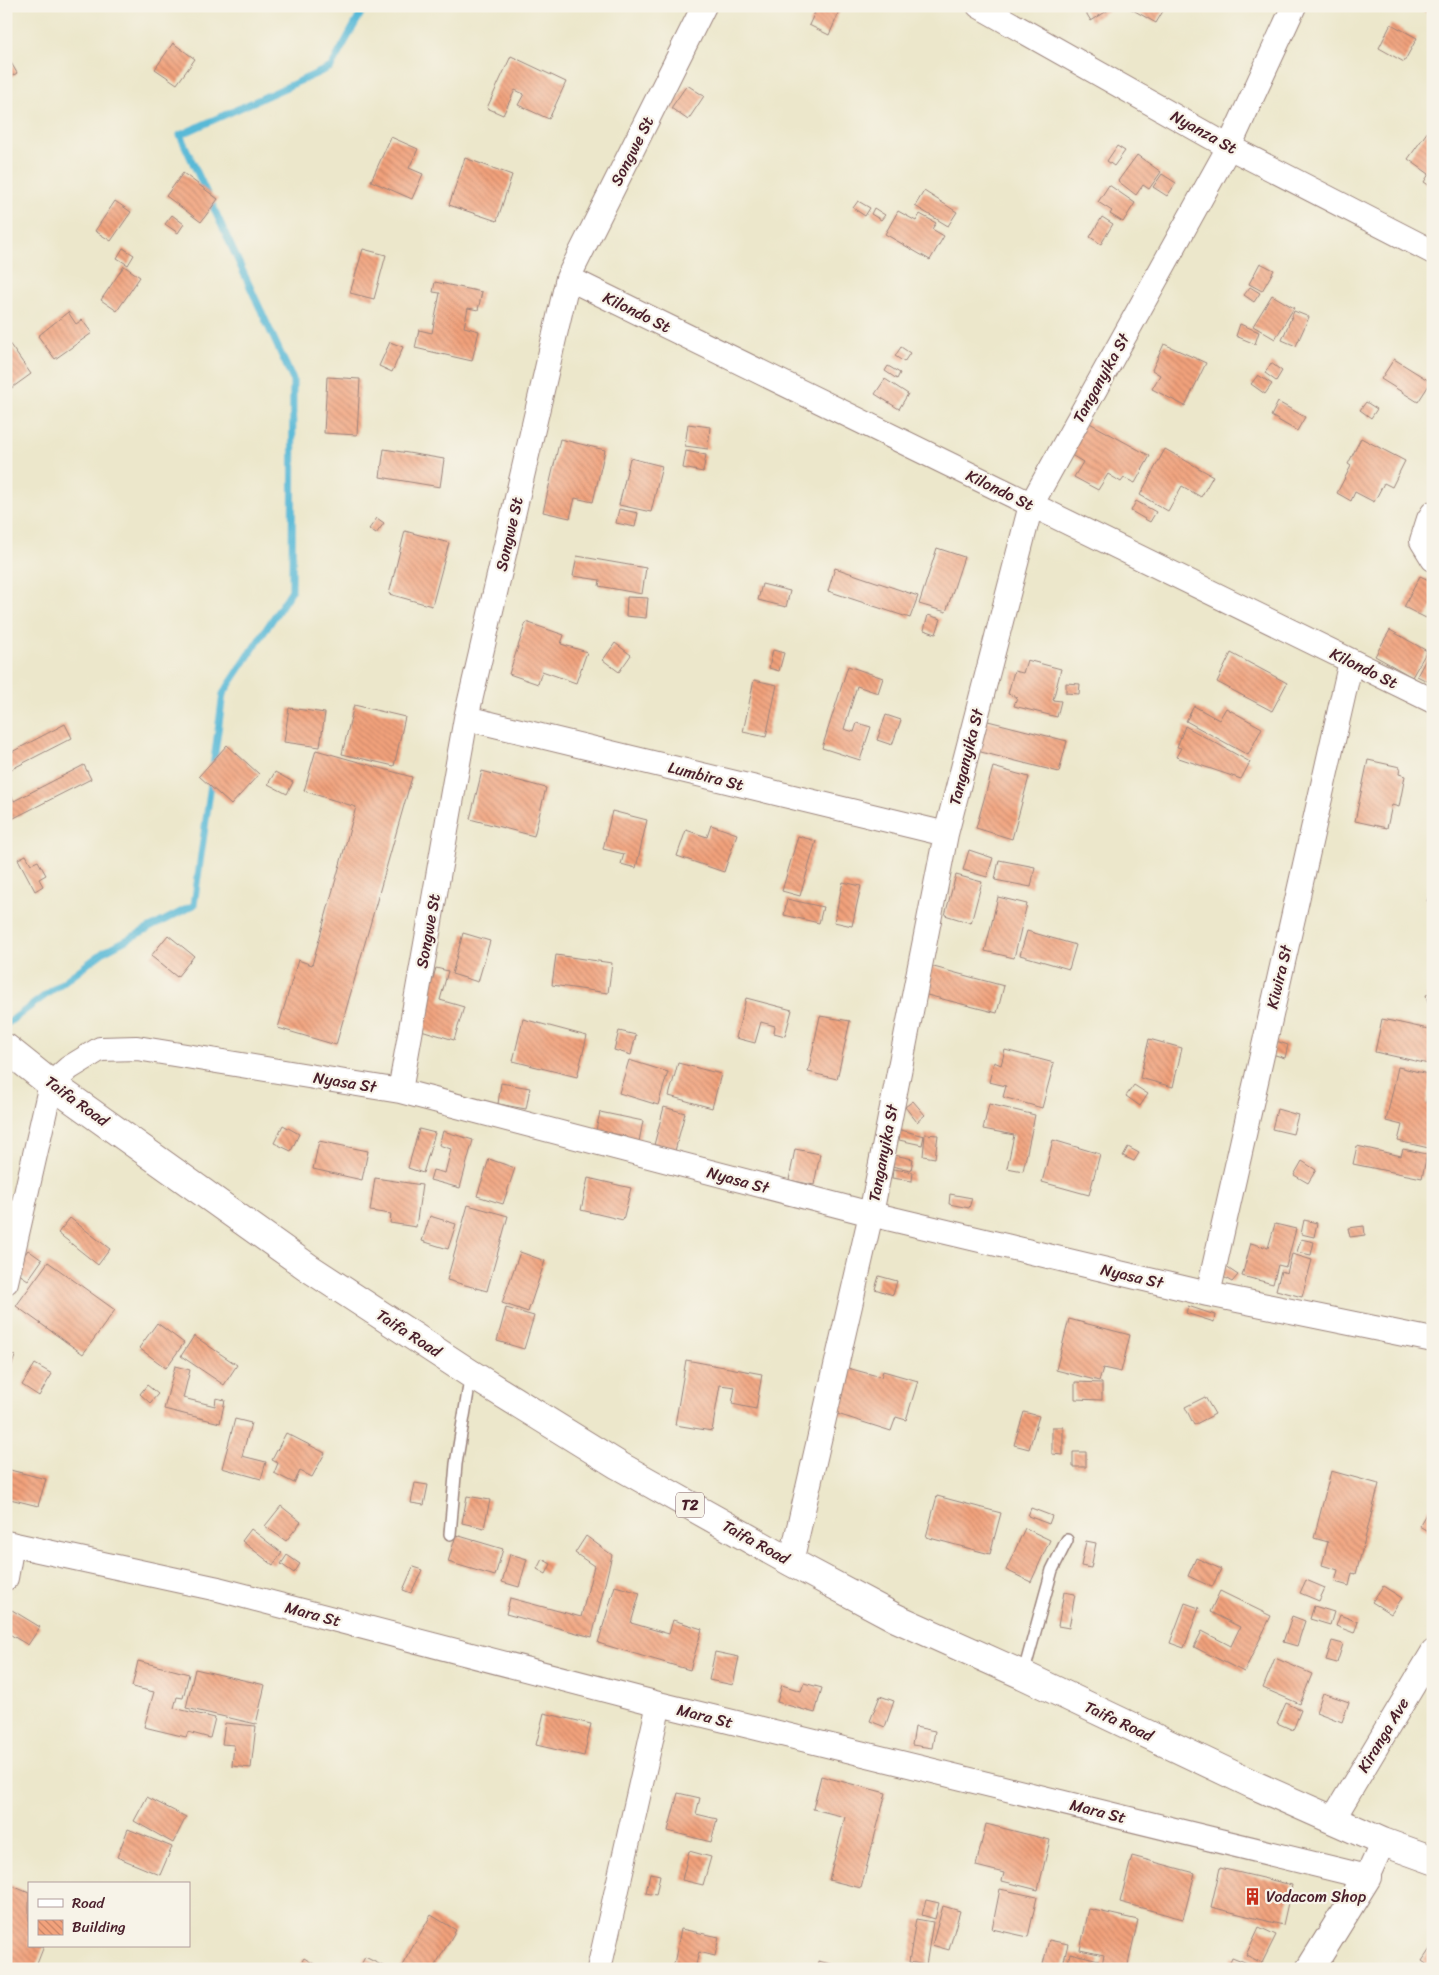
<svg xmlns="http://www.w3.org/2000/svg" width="1439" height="1975" font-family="Sriracha,sans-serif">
	<defs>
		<pattern id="building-back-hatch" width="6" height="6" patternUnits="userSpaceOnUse" patternTransform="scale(1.25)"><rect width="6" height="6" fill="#f2a27c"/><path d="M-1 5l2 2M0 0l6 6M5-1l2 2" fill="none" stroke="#c68366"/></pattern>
	</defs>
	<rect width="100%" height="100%" fill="#f7f3e8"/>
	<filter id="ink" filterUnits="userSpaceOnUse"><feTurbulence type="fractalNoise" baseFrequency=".02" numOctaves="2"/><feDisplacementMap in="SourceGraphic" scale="10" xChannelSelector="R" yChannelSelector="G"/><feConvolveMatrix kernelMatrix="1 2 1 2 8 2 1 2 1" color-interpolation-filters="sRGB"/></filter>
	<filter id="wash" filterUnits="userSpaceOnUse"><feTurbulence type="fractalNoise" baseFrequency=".0096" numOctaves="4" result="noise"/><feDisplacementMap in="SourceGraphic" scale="20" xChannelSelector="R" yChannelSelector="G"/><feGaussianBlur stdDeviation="1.12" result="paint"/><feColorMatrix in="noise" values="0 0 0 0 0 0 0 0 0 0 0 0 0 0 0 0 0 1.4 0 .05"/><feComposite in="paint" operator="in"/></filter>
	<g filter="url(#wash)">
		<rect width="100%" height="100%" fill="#ece7cb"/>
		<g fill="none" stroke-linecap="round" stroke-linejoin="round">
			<path stroke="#58b9d7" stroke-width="7" d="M213 767 223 694 292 590 293 380 180 135 331 67 365 6
				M8 1023 105 951 194 905 212 777"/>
		</g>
		<g id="blocks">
			<path fill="url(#building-back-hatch)" d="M818 6H842L829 35 809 25Z
				M1082 6H1115L1091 21Z
				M1126 6H1166L1156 23Z
				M1414 6H1431L1427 13Z
				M1391 24 1417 38 1404 62 1379 48Z
				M173 43 195 59 177 84 155 69Z
				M6 54 17 73 6 80Z
				M511 56 566 82 549 119 518 105 524 94 515 90 503 115 487 108Z
				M687 85 704 96 688 120 671 108Z
				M1433 124V188L1424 182 1429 174 1408 159Z
				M391 137 418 149 409 168 423 174 412 199 371 181Z
				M1117 146 1125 151 1114 166 1107 161Z
				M1137 155 1161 172 1149 189 1143 185 1136 195 1118 181Z
				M465 158 512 175 497 221 449 205Z
				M183 173 218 199 201 222 166 196Z
				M1162 174 1176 183 1167 196 1153 187Z
				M1109 185 1135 203 1123 222 1110 214 1112 211 1098 202Z
				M924 191 957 212 948 226 915 206Z
				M115 201 131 212 111 241 95 231Z
				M858 201 870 208 865 216 853 208Z
				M874 208 885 215 881 220 871 214Z
				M898 211 916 221 920 214 936 223 932 229 944 236 930 260 885 234Z
				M172 215 184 224 178 233 165 224Z
				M1102 217 1113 224 1101 244 1090 237Z
				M123 248 134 255 128 265 117 258Z
				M363 249 386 255 374 299 350 293Z
				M1260 263 1274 270 1262 291 1249 284Z
				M124 266 140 277 117 311 101 300Z
				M435 282 482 292 478 310 468 308 464 327 479 331 472 361 415 348 419 330 432 333 440 293 433 292Z
				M1250 287 1260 293 1254 302 1244 295Z
				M1272 295 1294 308 1275 339 1253 326Z
				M1294 311 1309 317 1296 346 1282 340Z
				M68 312 76 324 82 320 92 333 55 359 38 336Z
				M1240 324 1259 332 1255 344 1236 336Z
				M6 339 31 374 6 392Z
				M390 342 403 347 392 372 379 366Z
				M1164 344 1206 363 1185 406 1152 389 1160 375 1152 370Z
				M901 347 910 353 904 362 895 356Z
				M1394 359 1431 382 1418 402 1381 379Z
				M1271 363 1282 371 1276 381 1265 373Z
				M888 366 900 373 897 379 885 371Z
				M1258 375 1272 384 1265 394 1251 384Z
				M327 377 360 379 357 435 324 433Z
				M885 379 908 394 899 409 875 394Z
				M1278 402 1305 417 1297 431 1271 416Z
				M1366 402 1377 409 1371 418 1360 410Z
				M1086 421 1150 456 1135 483 1124 478 1121 482 1108 474 1098 490 1074 477 1083 462 1068 453Z
				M688 424 710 427 708 449 685 446Z
				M1361 438 1405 461 1392 487 1384 483 1374 502 1355 492 1351 501 1337 493 1351 466 1348 464Z
				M560 439 605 450 593 502 575 498 570 518 543 512Z
				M384 449 444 459 440 487 380 477Z
				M1165 449 1213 476 1201 497 1182 486 1168 511 1140 495Z
				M686 451 706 455 703 472 683 468Z
				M630 458 662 466 651 512 619 505Z
				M1136 501 1156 512 1150 522 1131 511Z
				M619 509 638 513 635 527 616 523Z
				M377 518 384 523 376 534 369 529Z
				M405 531 449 543 432 606 389 594Z
				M937 548 964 557 946 612 919 604Z
				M577 556 646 568 642 594 599 586 600 580 573 576Z
				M835 568 918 596 910 618 828 591Z
				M1420 576 1433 582V606L1426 618 1404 607Z
				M762 584 790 591 786 607 758 600Z
				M627 597 648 598 646 618 626 616Z
				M928 615 941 619 936 634 924 630Z
				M526 622 564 635 561 644 587 652 576 683 542 671 538 684 509 674Z
				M1390 630 1427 651 1412 677 1375 656Z
				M615 643 631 655 619 672 603 660Z
				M773 650 784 653 779 671 769 668Z
				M1431 650 1433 651V680L1431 683 1417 676Z
				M1231 653 1287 683 1272 711 1217 682Z
				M1027 660 1061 669 1053 700 1061 701 1057 717 1014 706 1017 697 1008 694 1014 671 1023 673Z
				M848 666 883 678 878 693 857 686 844 729 854 732 857 723 871 727 860 760 822 748Z
				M754 680 777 685 766 737 743 732Z
				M1066 683 1080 684 1079 694 1066 693Z
				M354 705 405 717 394 766 342 754Z
				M1194 706 1219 720 1226 708 1262 728 1248 755 1186 721Z
				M289 708 325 713 320 747 284 742Z
				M886 715 901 720 892 745 877 740Z
				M984 720 1067 741 1059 772 977 751Z
				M65 724 72 738 6 772V755Z
				M1185 726 1250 762 1241 779 1176 757 1181 748 1177 747Z
				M227 745 259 774 231 805 199 776Z
				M316 750 412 777 336 1045 278 1028 298 960 312 965 356 807 304 791Z
				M1368 760 1400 767 1399 774 1405 776 1399 807 1392 805 1387 828 1355 821Z
				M84 765 91 779 10 820 6 814V785L14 801Z
				M993 767 1029 777 1012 839 976 828Z
				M482 771 546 788 534 836 470 819Z
				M275 772 293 782 287 794 268 784Z
				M612 811 647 820 636 868 621 864 624 854 603 849Z
				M711 825 737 834 724 872 677 856 686 830 707 837Z
				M798 836 816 841 800 896 782 891Z
				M969 850 993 858 987 877 963 870Z
				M26 855 31 864 38 861 46 875 39 879 43 886 35 891 18 859Z
				M999 860 1035 867 1031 887 995 880Z
				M956 875 982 882 971 923 945 915Z
				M843 882 861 886 852 926 834 922Z
				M1433 886V903L1427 901Z
				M998 897 1027 904 1014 958 985 951Z
				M787 899 823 907 819 923 784 915Z
				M1027 931 1076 945 1069 969 1020 955Z
				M463 933 490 941 478 982 452 974Z
				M168 935 194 956 177 977 151 956Z
				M556 955 612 963 608 993 552 985Z
				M930 966 1004 986 997 1013 923 994Z
				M436 968 448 971 440 1000 464 1007 454 1040 418 1029Z
				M1433 993V1016H1432L1426 995Z
				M746 998 792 1010 785 1036 774 1033 775 1026 761 1022 755 1043 736 1038Z
				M820 1016 850 1021 837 1079 808 1072Z
				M523 1019 587 1036 577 1077 513 1061Z
				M1382 1019 1433 1030V1065L1375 1052Z
				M619 1031 636 1035 631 1055 614 1050Z
				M1149 1039 1182 1048 1173 1087 1140 1078Z
				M1276 1041 1288 1045 1285 1058 1272 1054Z
				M1005 1050 1054 1063 1042 1108 1003 1097 1006 1086 989 1082 994 1062 1001 1065Z
				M629 1060 668 1072 658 1105 619 1093Z
				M678 1063 721 1074 712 1108 669 1096Z
				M1398 1067 1432 1075 1426 1103 1433 1105V1149L1398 1141 1402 1125 1386 1121Z
				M501 1083 530 1088 526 1109 498 1104Z
				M1134 1085 1148 1094 1140 1106 1126 1096Z
				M913 1101 925 1115 917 1122 905 1107Z
				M989 1104 1035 1115 1023 1171 1007 1168 1014 1135 983 1129Z
				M664 1107 685 1113 675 1151 654 1145Z
				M1277 1109 1298 1115 1293 1134 1272 1129Z
				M600 1112 643 1121 638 1147 623 1144 625 1136 596 1130Z
				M283 1125 299 1134 291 1151 274 1143Z
				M419 1129 435 1133 423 1173 408 1168Z
				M901 1130 924 1136 922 1145 899 1140Z
				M443 1131 473 1140 460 1188 430 1180 433 1170 445 1173 451 1149 439 1145Z
				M925 1134 938 1135 935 1158 923 1156Z
				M1053 1140 1100 1154 1089 1195 1042 1182Z
				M319 1141 368 1151 362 1180 313 1169Z
				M1357 1146 1401 1156 1403 1149 1427 1154 1422 1178 1353 1164Z
				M1128 1147 1139 1153 1134 1161 1123 1156Z
				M795 1149 820 1154 814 1185 789 1180Z
				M894 1155 913 1159 911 1170 891 1166Z
				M489 1159 515 1168 503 1204 477 1196Z
				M1302 1161 1316 1170 1308 1183 1294 1175Z
				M893 1169 913 1172 912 1181 892 1178Z
				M375 1178 422 1185 416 1227 390 1223 391 1214 370 1211Z
				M588 1178 631 1188 623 1220 581 1210Z
				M950 1194 972 1198 969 1208 949 1204Z
				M468 1205 508 1216 487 1291 447 1280Z
				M430 1216 456 1224 448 1249 422 1241Z
				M70 1218 110 1249 98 1265 58 1233Z
				M1304 1220 1317 1223 1314 1237 1301 1234Z
				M1275 1224 1296 1229 1286 1267 1278 1265 1273 1284 1242 1276 1251 1243 1268 1248Z
				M1364 1226 1365 1235 1350 1237 1348 1228Z
				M1301 1239 1314 1242 1311 1255 1297 1252Z
				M28 1250 42 1260 28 1280 13 1270Z
				M520 1252 545 1261 528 1312 502 1303Z
				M1292 1254 1312 1260 1302 1297 1276 1290 1281 1271 1287 1273Z
				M48 1262 115 1310 83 1354 16 1306Z
				M1226 1267 1238 1275 1232 1282 1220 1275Z
				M879 1276 897 1281 893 1295 875 1289Z
				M1188 1306 1215 1315 1214 1322 1186 1313Z
				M506 1308 534 1316 524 1349 497 1341Z
				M1069 1319 1130 1335 1121 1372 1103 1368 1099 1381 1056 1370Z
				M157 1323 184 1343 166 1368 139 1348Z
				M194 1336 237 1365 224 1385 181 1356Z
				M6 1353 15 1356 6 1381Z
				M686 1360 762 1374 756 1409 732 1404 735 1387 720 1385 712 1431 675 1425Z
				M35 1364 52 1374 39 1396 22 1385Z
				M175 1366 190 1370 183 1398 215 1406 216 1398 225 1400 220 1423 164 1409Z
				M844 1367 881 1377 883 1371 918 1381 906 1420 896 1417 891 1431 831 1412Z
				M1075 1382 1102 1383V1400L1075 1399Z
				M147 1385 158 1394 150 1403 140 1394Z
				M1205 1397 1215 1414 1194 1425 1185 1407Z
				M1024 1412 1039 1416 1029 1449 1014 1445Z
				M235 1419 251 1423 242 1456 266 1462 261 1479 222 1468Z
				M1052 1427H1063V1455L1052 1454Z
				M286 1433 325 1453 312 1477 300 1471 294 1483 274 1473 278 1463 272 1460Z
				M1073 1452H1086V1467H1073Z
				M6 1469 46 1479 38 1506 6 1498Z
				M1331 1471 1379 1484 1356 1574 1352 1573 1349 1586 1335 1582 1338 1570 1322 1565 1328 1542 1314 1538Z
				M415 1483 428 1485 424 1505 411 1503Z
				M467 1496 490 1500 484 1528 462 1523Z
				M937 1496 1001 1513 990 1554 926 1537Z
				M1433 1502V1534L1419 1526Z
				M281 1506 301 1522 286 1541 265 1526Z
				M1031 1508 1052 1516 1049 1524 1028 1516Z
				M1025 1528 1050 1540 1031 1582 1006 1570Z
				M251 1529 282 1553 273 1565 242 1541Z
				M456 1535 503 1549 495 1576 448 1562Z
				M586 1536 612 1555 592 1637 506 1614 510 1598 581 1617 594 1566 575 1553Z
				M1086 1541 1096 1543 1091 1568 1081 1566Z
				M510 1554 527 1559 519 1587 502 1582Z
				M287 1555 300 1564 294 1573 281 1564Z
				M1196 1558 1221 1569 1212 1587 1188 1576Z
				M542 1559 551 1564 546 1574 537 1569Z
				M413 1567 422 1570 411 1593 403 1590Z
				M1306 1580 1325 1588 1319 1601 1300 1593Z
				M615 1586 640 1593 631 1623 669 1634 673 1620 702 1629 690 1670 598 1643Z
				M1383 1586 1402 1598 1391 1614 1372 1602Z
				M1220 1591 1271 1616 1244 1672 1194 1647 1202 1631 1231 1646 1240 1627 1210 1612Z
				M1064 1592 1075 1594 1069 1628 1058 1626Z
				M1185 1603 1199 1608 1184 1648 1170 1643Z
				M1314 1606 1334 1612 1330 1625 1310 1619Z
				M12 1610 40 1627 28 1645 6 1632V1619Z
				M1340 1615 1358 1622 1354 1633 1336 1626Z
				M1292 1616 1305 1621 1297 1646 1283 1642Z
				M1332 1641 1343 1644 1337 1663 1326 1660Z
				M715 1652 739 1657 733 1685 709 1680Z
				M1275 1658 1312 1674 1300 1704 1263 1688Z
				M138 1661 189 1674 183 1698 177 1697 174 1708 215 1718 210 1738 188 1732 186 1737 144 1727 154 1692 132 1687Z
				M195 1669 265 1685 256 1724 186 1708Z
				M804 1683 822 1688 815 1713 777 1702 782 1685 801 1691Z
				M1323 1693 1349 1702 1342 1722 1316 1712Z
				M880 1696 894 1701 885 1727 870 1721Z
				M1286 1703 1301 1710 1293 1730 1277 1723Z
				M544 1713 591 1724 584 1756 536 1745Z
				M225 1723 256 1726 251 1768 232 1766 234 1745 222 1744Z
				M915 1727 935 1731 932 1748 912 1745Z
				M821 1776 886 1793 861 1888 829 1880 845 1817 813 1809Z
				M678 1793 700 1798 696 1814 717 1819 711 1842 668 1831Z
				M147 1797 186 1817 173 1843 134 1821Z
				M986 1824 1050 1840 1038 1890 1002 1881 1004 1873 976 1866Z
				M128 1829 172 1847 160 1875 117 1857Z
				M689 1851 711 1857 703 1885 682 1880Z
				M1132 1856 1195 1873 1183 1919 1120 1902Z
				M1220 1868 1292 1885 1283 1925 1211 1907Z
				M650 1873 660 1875 656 1895 646 1893Z
				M8 1884 29 1893V1946H44L35 1969H13L6 1966V1889Z
				M1000 1889 1037 1897 1028 1937 992 1929Z
				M926 1900 939 1903 935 1919 922 1915Z
				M943 1906 960 1911 949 1950 932 1945Z
				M1089 1909 1138 1920 1127 1969H1101L1104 1955 1080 1950Z
				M431 1915 456 1930 433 1969H400Z
				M916 1919 933 1922 926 1965 909 1962Z
				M1259 1927 1276 1935 1262 1963 1246 1955Z
				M681 1929 719 1937 715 1956 699 1952 695 1969H673Z
				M1049 1940 1068 1944 1062 1969 1043 1964Z
				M1430 1949 1433 1951V1969L1422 1961Z
				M1070 1953 1099 1960 1097 1969H1067Z
				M365 1957 389 1969H359Z
				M1232 1957 1255 1966 1254 1969H1227Z
				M304 1958 319 1967 317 1969H297Z
				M818 1961 847 1968V1969H817Z"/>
		</g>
	</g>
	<g filter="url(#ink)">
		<use href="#blocks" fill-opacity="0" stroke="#9b837b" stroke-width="1"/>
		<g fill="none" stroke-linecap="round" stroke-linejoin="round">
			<defs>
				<path id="service" d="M450 1534 456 1464 471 1374
					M1023 1675 1052 1570 1067 1540"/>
				<path id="minor" d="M979 6 1229 147 1433 252
					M568 278 1433 701
					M1433 513 1429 519 1422 541 1433 559
					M466 718 946 834
					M400 1091 466 718 568 278 704 6
					M6 1282 51 1084 69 1068 100 1049 137 1048 400 1091 871 1214 1208 1294 1433 1340
					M1208 1294 1351 661
					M6 1543 218 1589 659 1704 1367 1877 1383 1842
					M791 1562 871 1214 946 834 1031 505 1229 147 1294 6
					M6 1578 12 1544
					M1333 1819 1433 1652
					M599 1969 659 1704"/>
				<path id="tertiary" d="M1310 1969 1367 1877"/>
				<path id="trunk" d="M6 1048 51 1084 309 1268 471 1374 618 1465 791 1562 896 1618 1023 1675 1252 1784 1383 1842 1433 1860"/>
			</defs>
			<use href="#service" stroke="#9b837b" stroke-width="14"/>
			<use href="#minor" stroke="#9b837b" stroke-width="26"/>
			<use href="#tertiary" stroke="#9b837b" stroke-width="30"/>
			<use href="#trunk" stroke="#9b837b" stroke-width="30"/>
			<use href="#service" stroke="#fff" stroke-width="11"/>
			<use href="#minor" stroke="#fff" stroke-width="24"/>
			<use href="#tertiary" stroke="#fff" stroke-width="28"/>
			<use href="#trunk" stroke="#fff" stroke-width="28"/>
		</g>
	</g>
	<defs>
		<symbol id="building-bare" viewBox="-9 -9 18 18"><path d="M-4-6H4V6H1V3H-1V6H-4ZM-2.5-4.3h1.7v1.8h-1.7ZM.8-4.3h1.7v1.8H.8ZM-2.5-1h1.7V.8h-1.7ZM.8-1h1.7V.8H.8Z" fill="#c8321e" stroke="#f7f3e8" stroke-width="2.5" paint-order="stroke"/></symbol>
	</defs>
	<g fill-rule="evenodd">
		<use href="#building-bare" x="1240" y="1884" width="25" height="25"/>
	</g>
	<g text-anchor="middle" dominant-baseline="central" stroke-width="4.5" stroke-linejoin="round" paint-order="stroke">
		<rect fill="#f7f3e8" stroke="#7e5f64" stroke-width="1" x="676" y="1492.5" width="28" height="25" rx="4"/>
		<g font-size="15" font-weight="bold" fill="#4a1f2b">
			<text x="690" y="1505">T2</text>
		</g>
		<g font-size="16" fill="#4a1f2b" stroke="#f7f3e8">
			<text transform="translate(1204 132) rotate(29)">Nyanza St</text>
			<text transform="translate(632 151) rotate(-63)">Songwe St</text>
			<text transform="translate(637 312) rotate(26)">Kilondo St</text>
			<text transform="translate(1101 378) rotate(-61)">Tanganyika St</text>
			<text transform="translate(1000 490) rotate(26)">Kilondo St</text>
			<text transform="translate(509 534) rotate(-77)">Songwe St</text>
			<text transform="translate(1364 668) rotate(26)">Kilondo St</text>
			<text transform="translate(966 757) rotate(-76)">Tanganyika St</text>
			<text transform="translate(706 776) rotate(14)">Lumbira St</text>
			<text transform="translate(428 931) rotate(-80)">Songwe St</text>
			<text transform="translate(1279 977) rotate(-77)">Kiwira St</text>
			<text transform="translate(345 1082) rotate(9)">Nyasa St</text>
			<text transform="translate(77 1101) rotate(36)">Taifa Road</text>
			<text transform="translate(883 1153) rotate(-79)">Tanganyika St</text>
			<text transform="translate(738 1180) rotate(15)">Nyasa St</text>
			<text transform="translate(1132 1276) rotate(13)">Nyasa St</text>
			<text transform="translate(409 1333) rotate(33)">Taifa Road</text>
			<text transform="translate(756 1542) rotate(29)">Taifa Road</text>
			<text transform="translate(313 1614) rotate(15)">Mara St</text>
			<text transform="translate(705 1716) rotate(14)">Mara St</text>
			<text transform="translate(1119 1721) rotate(25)">Taifa Road</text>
			<text transform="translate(1383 1735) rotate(-59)">Kiranga Ave</text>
			<text transform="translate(1098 1811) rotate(14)">Mara St</text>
		</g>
		<g font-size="16" fill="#4a1f2b" stroke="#f7f3e8" text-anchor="start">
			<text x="1266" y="1896">Vodacom Shop</text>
		</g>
	</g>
	<rect width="1439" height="1975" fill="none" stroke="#f7f3e8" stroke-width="25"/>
	<rect x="28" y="1882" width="162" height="65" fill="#f7f3e8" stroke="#b29e9c"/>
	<rect x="38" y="1899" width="25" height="8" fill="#ffffff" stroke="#b29e9c"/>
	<text x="72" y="1908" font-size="15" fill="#4a1f2b">Road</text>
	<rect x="38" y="1920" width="25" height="15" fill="url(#building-back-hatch)" stroke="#b29e9c"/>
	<text x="72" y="1932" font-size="15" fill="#4a1f2b">Building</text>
</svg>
